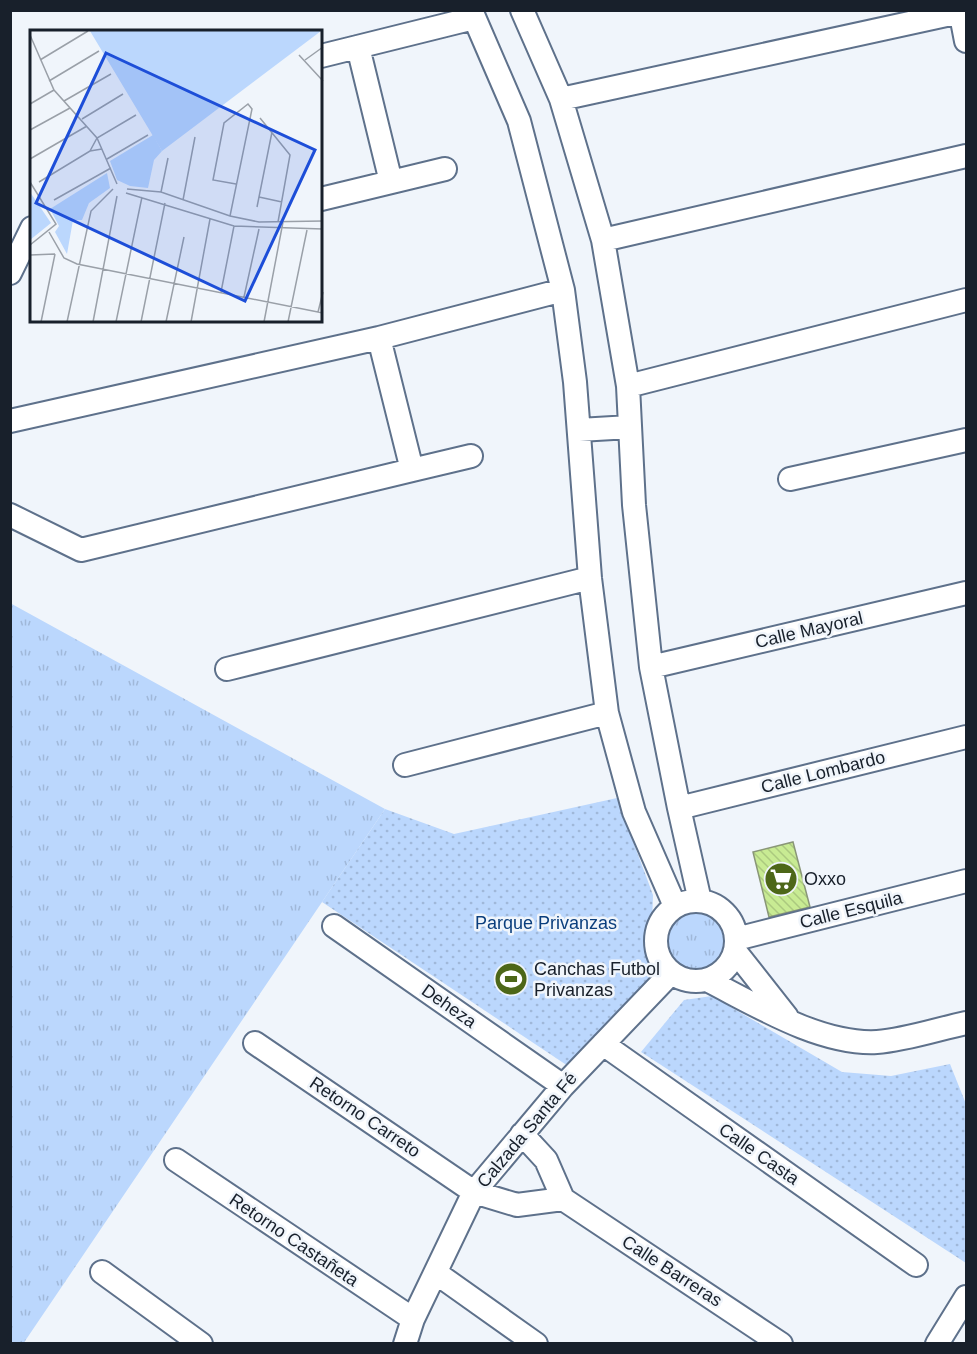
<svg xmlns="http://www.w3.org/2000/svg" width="977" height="1354" font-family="Arial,sans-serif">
	<defs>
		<pattern id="grass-tufts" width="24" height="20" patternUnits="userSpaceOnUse" patternTransform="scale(1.5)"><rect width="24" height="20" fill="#bbd7fd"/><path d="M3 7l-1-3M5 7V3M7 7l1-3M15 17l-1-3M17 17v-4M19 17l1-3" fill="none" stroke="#a0b8d9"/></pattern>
		<pattern id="park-dots" width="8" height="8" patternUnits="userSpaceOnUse" patternTransform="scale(1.5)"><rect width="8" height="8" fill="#bbd7fd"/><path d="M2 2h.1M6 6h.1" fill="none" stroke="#a0b8d9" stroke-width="1.8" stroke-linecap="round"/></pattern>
		<pattern id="building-back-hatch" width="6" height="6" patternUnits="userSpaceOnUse" patternTransform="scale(1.5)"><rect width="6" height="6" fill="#c8eb93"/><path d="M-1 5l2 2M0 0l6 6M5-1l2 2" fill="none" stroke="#abc97f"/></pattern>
	</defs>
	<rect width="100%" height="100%" fill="#f0f5fb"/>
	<path fill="url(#grass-tufts)" d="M10 603 385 809 23 1344 10 1343Z
		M667 940a30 30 0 1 1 60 0a30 30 0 1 1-60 0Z"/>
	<path fill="url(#park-dots)" d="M617 798 653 895 650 980 568 1066 322 902 385 809 454 834Z
		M712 996 842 1072 891 1076 950 1064 966 1104V1263L641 1052 684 1000Z"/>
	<path fill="url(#building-back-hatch)" stroke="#899677" stroke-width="1.5" d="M793 842 810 907 769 917 753 852Z"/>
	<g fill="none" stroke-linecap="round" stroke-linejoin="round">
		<defs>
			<path id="minor" d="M471 10 519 121 563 290 575 382 590 578 607 713 634 812 675 906
				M522 10 561 99 603 240 628 386 634 505 651 667 679 808 700 901
				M960 10 966 41
				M358 47 391 182
				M321 56 474 18
				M561 99 960 12
				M321 199 445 169
				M603 240 966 156
				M10 273 32 228
				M628 386 966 300
				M10 421 379 338 563 290
				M579 430 630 427
				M412 470 471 456
				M790 479 966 440
				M10 515 81 550 412 470 379 338
				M651 667 966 593
				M227 669 590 578
				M405 765 607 713
				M679 808 966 737
				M656 941a40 40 0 1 1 80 0a40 40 0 1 1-80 0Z
				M334 926 563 1086
				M736 939 966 881
				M735 951 787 1017
				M707 980C756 1005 820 1045 877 1042 906 1040 938 1029 966 1023
				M255 1043 474 1192 517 1205 563 1199
				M603 1044 916 1265
				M522 1134 546 1160 563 1199 781 1344
				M176 1160 413 1319
				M102 1272 201 1344
				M436 1273 536 1344
				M405 1344 413 1319 474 1192 563 1086 671 973
				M937 1344 966 1297"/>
		</defs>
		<use href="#minor" stroke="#5e718b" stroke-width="26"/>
		<use href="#minor" stroke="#fff" stroke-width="22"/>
	</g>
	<defs>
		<symbol id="supermarket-disc" viewBox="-11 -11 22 22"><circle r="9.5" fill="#4d6718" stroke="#f0f5fb"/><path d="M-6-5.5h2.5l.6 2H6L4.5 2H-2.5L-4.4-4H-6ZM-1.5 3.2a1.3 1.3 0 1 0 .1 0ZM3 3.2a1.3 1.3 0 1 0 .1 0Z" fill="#fff"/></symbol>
		<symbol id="stadium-disc" viewBox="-11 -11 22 22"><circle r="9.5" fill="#4d6718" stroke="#f0f5fb"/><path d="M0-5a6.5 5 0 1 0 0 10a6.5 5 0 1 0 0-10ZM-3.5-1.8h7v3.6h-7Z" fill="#fff"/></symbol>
	</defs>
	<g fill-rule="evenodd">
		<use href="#supermarket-disc" x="762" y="860" width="38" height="38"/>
		<use href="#stadium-disc" x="492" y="960" width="38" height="38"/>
	</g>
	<g text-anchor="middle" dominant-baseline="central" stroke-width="5" stroke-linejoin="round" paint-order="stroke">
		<g font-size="18" fill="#18202b" stroke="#f0f5fb">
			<text transform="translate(809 630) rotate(-13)">Calle Mayoral</text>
			<text transform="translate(823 772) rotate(-14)">Calle Lombardo</text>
			<text transform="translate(851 910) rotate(-14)">Calle Esquila</text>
			<text transform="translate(449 1006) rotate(35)">Deheza</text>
			<text transform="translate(365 1117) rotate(34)">Retorno Carreto</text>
			<text transform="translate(527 1130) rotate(-50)">Calzada Santa Fé</text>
			<text transform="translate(759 1154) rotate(35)">Calle Casta</text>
			<text transform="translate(294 1240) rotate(34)">Retorno Castañeta</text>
			<text transform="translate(672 1271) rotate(33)">Calle Barreras</text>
		</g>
		<g font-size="18" fill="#18202b" stroke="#f0f5fb" text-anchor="start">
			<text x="804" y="879">Oxxo</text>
			<text x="534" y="969">Canchas Futbol<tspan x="534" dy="21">Privanzas</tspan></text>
		</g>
		<g font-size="18" fill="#0a3e7d" stroke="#f0f5fb">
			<text x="546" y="923">Parque Privanzas</text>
		</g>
	</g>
	<g transform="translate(30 30)">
		<rect width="292" height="292" fill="#f0f5fb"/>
		<path d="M60 1H291L132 121ZM0 162 21 193 0 210Z" fill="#bbd7fd"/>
		<path d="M123 105 132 121 124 130 118 158 100 156 87 150 80 131ZM77 143 80 158 59 173 52 190H43L37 224 25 202 29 196 20 179Z" fill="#bbd7fd"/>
		<path fill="none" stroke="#9aa0a8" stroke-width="1.5" d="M0 5 24 60 67 108 87 154M269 25 293 51M10 30 58 1M275 30 293 17M19 51 69 21M34 71 81 44M0 74 24 60M230 88 260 125 248 192M52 89 93 64M0 100 40 78M60 121 67 108 106 85M0 129 57 96M77 129 118 105M0 152 26 194 0 215M9 152 60 121 72 119M97 159 131 162 200 186 229 192 293 191M131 162 138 128M96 163 204 196 293 199M229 167 252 172M24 170 81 138M153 170 165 107M227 177 242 102M200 186 222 79 218 74 194 93 183 150 206 154M19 202 34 228 47 234 293 283M0 225 25 224M191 262 204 196M214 267 229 199M288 282 293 262M11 292 25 224M37 292 61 181 83 159M63 292 87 166M86 292 112 167M111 292 135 173M136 292 154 207M161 292 180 189M234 292 253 192M258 292 277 200"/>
		<path fill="#1d4ed8" fill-opacity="0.15" stroke="#1d4ed8" stroke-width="3" d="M76 23 285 120 215 271 6 173Z"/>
		<rect width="292" height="292" fill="none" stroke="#18202b" stroke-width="3"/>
	</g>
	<rect width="977" height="1354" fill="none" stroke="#18202b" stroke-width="24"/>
</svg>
